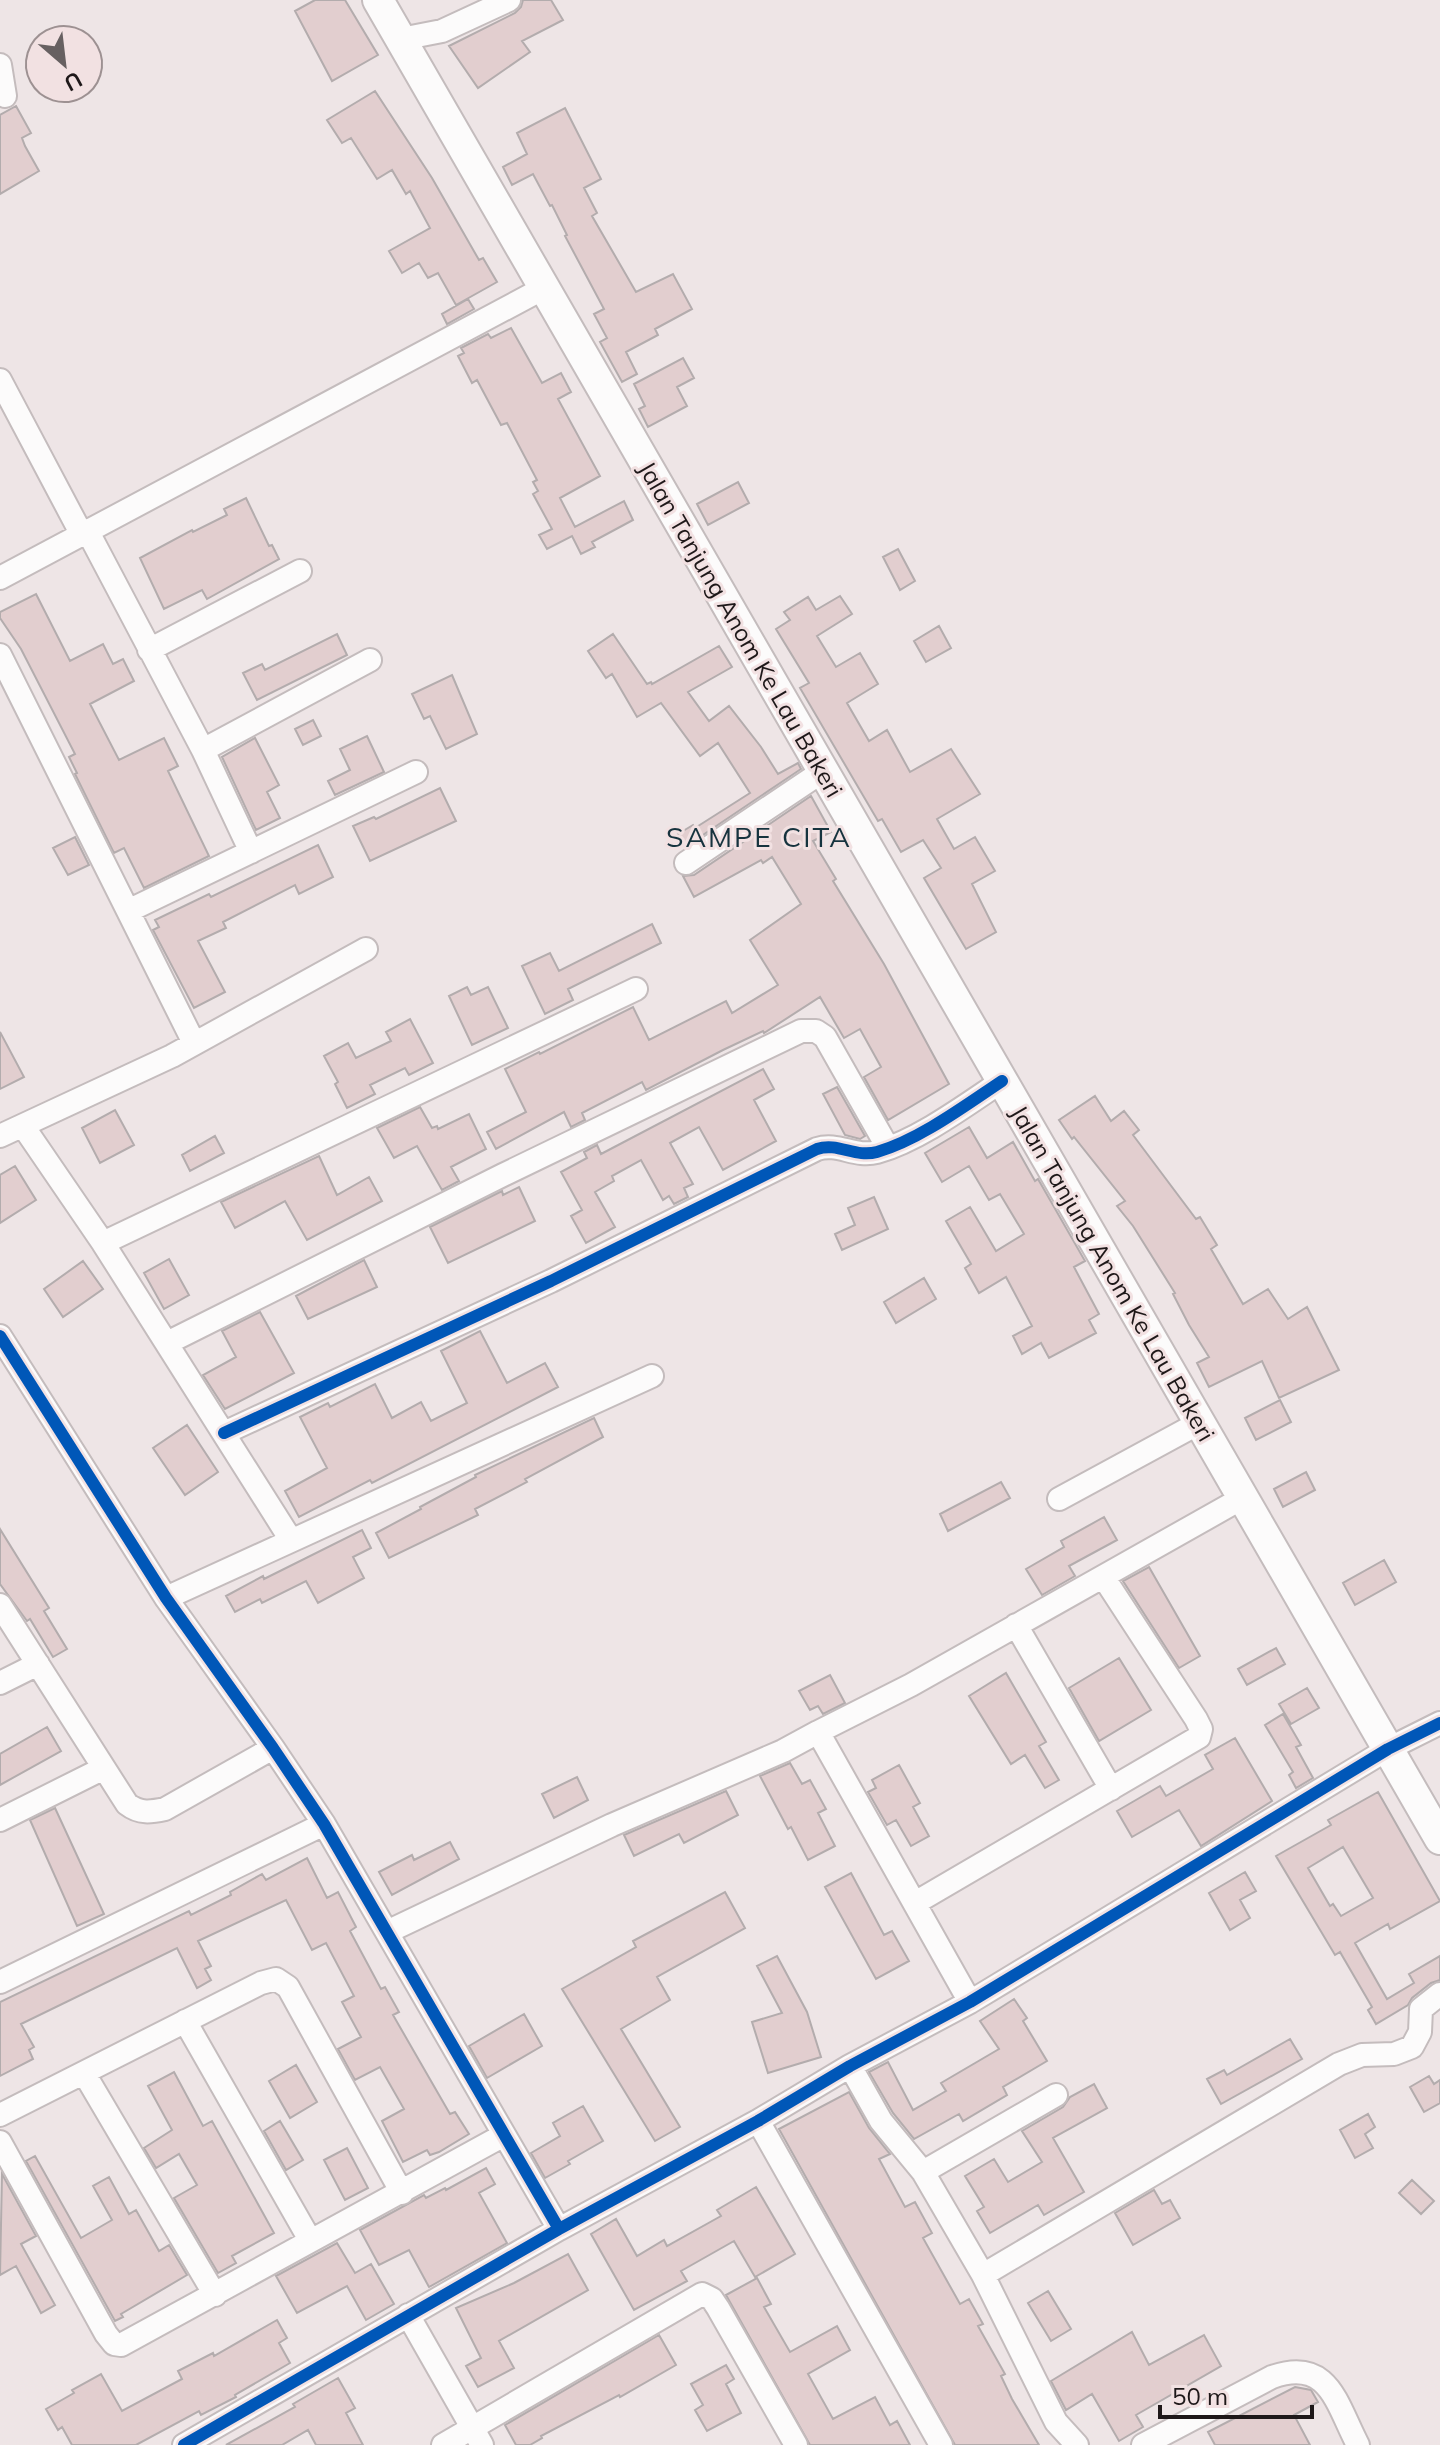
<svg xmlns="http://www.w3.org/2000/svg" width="1440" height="2445" font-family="Mulish,sans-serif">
	<rect width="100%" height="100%" fill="#eee5e6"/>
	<path fill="#e2cecf" stroke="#b3acad" stroke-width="2" fill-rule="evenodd" d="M315 0H345L378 55 332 81 295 11Z
		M523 0H551L563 20 522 41 530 52 478 88 449 46 515 13 521 7Z
		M375 91 432 178 479 260 483 258 497 282 456 305 438 273 428 278 419 263 402 273 389 251 430 228 410 191 406 194 392 170 377 179 351 138 342 143 327 120Z
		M16 106 31 133 22 138 25 146 39 171 0 194V115Z
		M565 108 601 179 584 188 597 213 592 216 636 292 673 274 692 309 655 329 658 335 626 352 637 374 622 382 600 342 607 338 594 314 604 309 565 236 567 235 552 205 550 206 533 174 512 185 503 167 527 154 517 133Z
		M468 299 474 309 447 324 442 314Z
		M511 328 542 383 561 373 571 392 558 399 600 476 560 498 575 527 624 501 633 520 592 542 595 547 581 554 572 536 547 549 539 535 552 529 533 494 538 491 533 482 537 480 507 423 501 425 477 380 472 383 458 356 464 353 461 348 488 334 491 338Z
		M683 358 694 378 677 387 687 406 648 427 639 409 645 406 634 384Z
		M738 482 749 503 708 525 697 504Z
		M246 498 269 546 272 545 279 559 207 599 202 590 164 609 140 558 192 530 193 532 227 515 224 509Z
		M898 549 915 581 900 590 883 557Z
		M36 594 70 661 103 644 113 664 123 659 134 681 90 704 119 760 164 738 178 766 168 771 209 856 144 888 124 848 114 853 75 774 77 773 69 757 75 754 21 649 0 618V612Z
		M840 596 852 614 817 636 836 667 860 653 878 684 847 703 869 741 887 730 910 772 951 749 980 794 937 819 954 849 975 837 995 871 972 884 996 932 966 949 924 878 941 868 923 840 901 852 882 819 878 821 800 688 809 683 776 629 790 620 784 612 808 597 816 610Z
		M939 626 951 648 926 662 914 641Z
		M337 634 347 655 257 700 243 673 262 664 265 670Z
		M613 634 647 684 651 682 652 684 719 646 732 667 688 692 709 721 729 706 761 747 778 774 798 763 801 769 685 847 678 834 693 825 695 828 750 793 718 743 700 756 661 703 637 717 612 674 606 678 588 651Z
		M452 675 477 734 446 749 430 716 424 719 412 694Z
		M313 720 321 736 303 745 295 729Z
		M367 736 384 772 335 795 328 781 350 770 340 749Z
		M255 738 279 785 267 792 280 818 256 830 222 757Z
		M440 788 456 821 370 861 353 826 374 817 376 819Z
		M811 796 831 832 813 841 836 879 833 881 884 964 949 1084 888 1120 864 1077 881 1067 860 1029 844 1038 820 997 764 1033 763 1031 723 1050 646 1090 642 1082 582 1113 585 1120 571 1127 564 1112 496 1149 487 1132 526 1112 505 1069 539 1052 540 1054 633 1007 649 1040 726 1001 732 1013 778 985 750 940 801 904 772 857 763 863 761 860 694 897 683 876 694 875Z
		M75 837 89 865 68 875 53 848Z
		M318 845 333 877 299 894 295 885 223 922 226 928 198 941 225 992 194 1008 153 930 159 927 155 920 209 894 211 897Z
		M652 924 661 943 568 989 573 1000 545 1014 522 966 550 953 559 971Z
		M467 987 471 995 488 987 508 1028 472 1045 449 996Z
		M410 1019 433 1063 409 1075 405 1068 370 1085 375 1094 347 1108 335 1084 338 1082 324 1056 348 1043 356 1058 391 1041 386 1032Z
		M0 1032 24 1077 0 1089Z
		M763 1069 774 1089 754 1100 776 1141 723 1170 699 1127 670 1143 693 1184 684 1188 688 1197 674 1204 669 1196 663 1200 641 1160 612 1176 614 1181 595 1192 615 1227 586 1243 571 1216 582 1210 561 1172 587 1158 584 1152 597 1145 601 1154Z
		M837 1087 865 1136 860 1139 845 1135 823 1094Z
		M1095 1096 1111 1121 1124 1111 1139 1130 1133 1135 1196 1219 1200 1217 1217 1245 1211 1249 1243 1304 1268 1289 1288 1319 1307 1307 1339 1370 1279 1398 1262 1361 1209 1387 1197 1363 1209 1357 1189 1325 1173 1294 1175 1293 1133 1226 1117 1206 1125 1201 1074 1137 1072 1139 1059 1120Z
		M420 1107 432 1128 437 1126 438 1129 469 1114 486 1149 451 1167 459 1181 442 1190 417 1146 394 1158 377 1128Z
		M115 1110 134 1145 100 1163 82 1128Z
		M969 1127 987 1158 1013 1142 1035 1181 1038 1179 1085 1261 1074 1267 1099 1314 1089 1320 1096 1333 1049 1358 1041 1343 1022 1354 1013 1336 1032 1326 1006 1277 979 1293 965 1268 971 1264 946 1221 970 1207 996 1251 1024 1234 1000 1194 989 1200 969 1166 942 1182 925 1153Z
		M215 1136 224 1153 190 1171 182 1155Z
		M319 1156 337 1195 369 1177 382 1201 307 1240 285 1201 235 1228 221 1202Z
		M15 1166 36 1200 0 1223V1175Z
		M519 1187 535 1221 448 1263 430 1227 502 1191 503 1195Z
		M874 1197 888 1229 842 1250 835 1234 855 1225 848 1208Z
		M169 1259 189 1295 164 1309 144 1273Z
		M364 1260 377 1287 308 1319 296 1296Z
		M83 1261 103 1289 63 1317 44 1289Z
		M924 1278 936 1299 896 1323 884 1302Z
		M260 1312 294 1373 225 1409 203 1375 236 1357 222 1331Z
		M480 1331 507 1383 545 1363 558 1387 372 1483 370 1480 299 1517 285 1491 327 1468 300 1417 328 1403 330 1407 375 1384 392 1418 421 1402 431 1421 467 1403 441 1351Z
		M1280 1400 1291 1422 1256 1440 1245 1418Z
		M594 1418 603 1437 525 1479 527 1482 475 1509 478 1515 389 1558 376 1533 421 1509 420 1507 476 1477 475 1475Z
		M187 1425 218 1472 185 1495 153 1448Z
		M1306 1472 1315 1490 1283 1507 1274 1489Z
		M1001 1482 1010 1498 948 1531 940 1514Z
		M1104 1517 1117 1540 1069 1566 1075 1576 1042 1595 1026 1569 1064 1547 1061 1541Z
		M0 1529 49 1608 44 1611 67 1649 53 1657 30 1619 27 1621 0 1584Z
		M362 1530 371 1548 353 1557 364 1578 318 1603 306 1581 262 1603 260 1599 235 1612 226 1596 263 1576 264 1579Z
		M1384 1560 1396 1582 1355 1605 1343 1583Z
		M1149 1567 1200 1656 1179 1668 1123 1581Z
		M1276 1648 1285 1664 1247 1685 1238 1669Z
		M1119 1658 1151 1710 1099 1741 1069 1688Z
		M1006 1673 1046 1742 1039 1746 1059 1780 1045 1788 1025 1755 1011 1764 969 1696Z
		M830 1675 845 1703 823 1714 818 1706 810 1710 799 1691Z
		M1307 1688 1319 1708 1291 1724 1279 1704Z
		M1283 1714 1301 1745 1296 1747 1313 1778 1296 1788 1289 1775 1293 1772 1265 1725Z
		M47 1727 61 1751 0 1785V1754Z
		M1235 1738 1272 1801 1201 1846 1179 1810 1132 1837 1117 1811 1160 1786 1166 1796 1213 1769 1205 1755Z
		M790 1763 802 1784 810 1780 826 1809 818 1813 835 1846 808 1860 791 1827 788 1829 760 1776Z
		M899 1765 920 1803 913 1807 929 1836 911 1846 896 1820 887 1825 868 1792 876 1788 872 1780Z
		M577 1777 588 1800 554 1818 542 1794Z
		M726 1791 738 1815 684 1843 679 1834 634 1856 624 1835Z
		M1378 1792 1440 1901 1390 1929 1388 1924 1355 1943 1387 1999 1414 1983 1409 1974 1440 1956V1980L1431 1983 1412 1998 1408 2005 1376 2024 1368 2010 1372 2007 1340 1952 1335 1955 1276 1856 1331 1825 1328 1820ZM1343 1847 1373 1898 1341 1916 1333 1904 1330 1906 1308 1868Z
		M55 1808 104 1914 77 1926 30 1820Z
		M450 1842 459 1859 392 1895 379 1872 412 1855 414 1860Z
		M307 1858 327 1898 338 1892 356 1927 350 1931 381 1989 385 1987 399 2012 393 2015 450 2114 455 2112 469 2134 439 2152 430 2155 427 2150 403 2162 382 2121 404 2109 380 2067 355 2080 338 2049 361 2037 342 2002 354 1996 326 1943 312 1950 286 1900 198 1941 211 1966 205 1969 211 1980 197 1988 177 1948 21 2024 34 2047 29 2050 33 2059 0 2076V2002L189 1911 191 1915 231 1895 230 1892 262 1874 266 1880Z
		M1245 1872 1256 1891 1240 1900 1250 1918 1230 1930 1209 1893Z
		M851 1873 884 1935 892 1931 909 1961 876 1979 825 1887Z
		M725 1892 745 1928 657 1977 670 2000 621 2029 680 2127 655 2141 562 1989 636 1947 633 1941Z
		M777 1956 807 2012 821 2057 768 2073 752 2022 782 2013 757 1966Z
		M1014 1999 1027 2018 1023 2021 1047 2061 1003 2087 1007 2095 963 2121 959 2114 914 2139 893 2113 869 2072 888 2062 913 2110 946 2091 941 2083 999 2049 980 2021Z
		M524 2014 542 2046 487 2078 469 2046Z
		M1290 2039 1302 2059 1221 2104 1207 2079 1224 2070 1227 2075Z
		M296 2065 317 2102 290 2118 269 2081Z
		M174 2072 203 2126 212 2121 274 2233 232 2256 236 2263 218 2273 174 2198 197 2185 179 2154 156 2168 144 2148 172 2130 148 2086Z
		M1429 2076 1434 2084 1440 2080V2103L1424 2112 1410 2087Z
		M1094 2084 1107 2108 1053 2138 1084 2192 1044 2215 1038 2205 990 2233 977 2211 984 2207 965 2176 994 2159 1008 2182 1042 2162 1022 2131 1063 2107 1070 2097Z
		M849 2092 869 2128 890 2154 879 2159 905 2207 915 2202 932 2233 923 2238 960 2304 969 2299 983 2324 978 2326 1005 2374 1001 2376 1012 2399 1039 2445H955L779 2129Z
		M583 2106 603 2141 568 2161 570 2164 545 2178 531 2153 560 2136 553 2123Z
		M1368 2114 1375 2127 1365 2134 1373 2148 1355 2158 1340 2130Z
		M280 2121 303 2160 286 2170 264 2131Z
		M347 2148 368 2188 345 2200 324 2160Z
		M35 2156 81 2238 112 2220 93 2186 109 2177 129 2214 136 2210 159 2251 169 2245 187 2275 121 2314 123 2317 115 2321 26 2161Z
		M486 2168 495 2184 479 2193 507 2243 429 2287 409 2250 379 2265 360 2230 424 2195 426 2198 445 2188 446 2190Z
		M2 2174 36 2236 21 2244 55 2305 41 2313 16 2266 0 2275Z
		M1412 2180 1434 2201 1421 2214 1399 2193Z
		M756 2187 795 2254 755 2277 734 2241 681 2271 687 2281 634 2310 591 2234 616 2219 637 2256 664 2240 667 2246 721 2216 717 2210Z
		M1154 2190 1162 2204 1170 2200 1180 2218 1133 2245 1115 2213Z
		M337 2243 355 2273 371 2264 394 2304 366 2320 347 2286 297 2313 276 2276Z
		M568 2254 588 2290 499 2341 514 2368 478 2387 466 2366 481 2358 456 2308 514 2283Z
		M757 2278 771 2304 764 2307 790 2352 837 2326 850 2350 808 2374 833 2419 875 2397 890 2425 897 2421 910 2445H810L726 2295Z
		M1048 2291 1071 2329 1051 2341 1028 2303Z
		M277 2320 287 2338 279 2343 290 2363 235 2395 236 2397 201 2415 199 2411 136 2445H72L62 2427 58 2430 46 2409 74 2393 72 2390 101 2374 122 2411 182 2379 178 2371 213 2353 214 2356Z
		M1132 2332 1149 2365 1204 2335 1221 2366 1136 2415 1143 2427 1119 2441 1092 2394 1066 2410 1051 2381Z
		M659 2335 676 2365 620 2397 619 2395 541 2436 542 2438 530 2445H516L505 2425Z
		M726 2365 734 2379 726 2384 741 2413 707 2431 695 2410 703 2405 691 2384Z
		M338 2378 355 2408 346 2413 363 2445H316L308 2430 282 2445H226L295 2407 293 2404Z
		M1295 2387 1311 2390 1318 2402 1294 2415 1310 2445H1215L1208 2432Z"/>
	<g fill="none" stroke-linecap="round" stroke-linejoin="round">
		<defs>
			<path id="street" d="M401 39 442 31 509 0
				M0 65 5 96
				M0 380 82 535
				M88 532 203 750 251 852
				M0 578 544 288
				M149 650 300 571
				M0 655 194 1043
				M203 750 370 660
				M686 863 823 771
				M128 911 416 772
				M23 1126 103 1243 291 1540
				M0 1136 172 1056 366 949
				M103 1243 636 989
				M0 1336 166 1598 273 1748 324 1824 559 2229
				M167 1343 503 1175 801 1031H816L825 1037 888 1148
				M224 1433 551 1281 817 1149C838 1142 855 1158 877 1152 919 1140 966 1105 1002 1081
				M1059 1499 1199 1423
				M166 1598 652 1376
				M0 1605 127 1804C140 1814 151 1812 165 1809L273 1748
				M1016 1625 1111 1789
				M0 1683 38 1664
				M818 1732 911 1685 1237 1501 1235 1485
				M0 1820 104 1768
				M915 1903 1199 1737 1201 1729 1196 1719 1104 1578
				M387 1932 612 1825 783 1751 818 1732 970 2002
				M0 1982 324 1824
				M185 2021 310 2240
				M850 2066 881 2121 923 2172 983 2275 1056 2422 1077 2445
				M84 2073 215 2295
				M0 2115 261 1983 276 1979 288 1987 402 2193
				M758 2121 941 2445
				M0 2142 106 2334 114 2344 121 2345 504 2135
				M923 2172 1056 2095
				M983 2275 1339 2064 1362 2055 1394 2054 1412 2047 1420 2032 1421 2009 1440 1994
				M408 2315 482 2445
				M184 2445 559 2229 758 2121 850 2066 970 2002 1388 1749 1440 1723
				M443 2445 702 2294 712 2299 718 2308 796 2445
				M1143 2445 1272 2377C1329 2357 1336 2403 1358 2445"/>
			<path id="secondary" d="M378 0 1440 1839"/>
		</defs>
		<use href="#street" stroke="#c4bcbd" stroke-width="26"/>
		<use href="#secondary" stroke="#c4bcbd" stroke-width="34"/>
		<use href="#street" stroke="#fcfbfb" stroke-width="22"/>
		<use href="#secondary" stroke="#fcfbfb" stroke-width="30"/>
		<defs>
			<path id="cycleway" d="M0 1336 166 1598 273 1748 324 1824 559 2229
				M224 1433 551 1281 817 1149C838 1142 855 1158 877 1152 919 1140 966 1105 1002 1081
				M184 2445 559 2229 758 2121 850 2066 970 2002 1388 1749 1440 1723"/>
		</defs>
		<use href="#cycleway" stroke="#f2e1e2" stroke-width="17"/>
		<use href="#cycleway" stroke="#0057b8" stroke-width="12"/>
	</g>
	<g text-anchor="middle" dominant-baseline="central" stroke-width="6" stroke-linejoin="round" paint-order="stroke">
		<g font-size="24" fill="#1e1819" stroke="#f2e1e2">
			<text transform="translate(741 629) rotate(60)">Jalan Tanjung Anom Ke Lau Bakeri</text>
			<text transform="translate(1113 1273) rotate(60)">Jalan Tanjung Anom Ke Lau Bakeri</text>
		</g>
		<g font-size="28" letter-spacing="2" fill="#16333e" stroke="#f2e1e2">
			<text x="759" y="836">SAMPE CITA</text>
		</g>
	</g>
	<g transform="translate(64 64) rotate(152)"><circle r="38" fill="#f2e1e2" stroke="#9d9192" stroke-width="2"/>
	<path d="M0-6L14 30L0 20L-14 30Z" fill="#676061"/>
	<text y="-12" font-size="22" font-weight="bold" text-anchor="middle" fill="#1e1819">U</text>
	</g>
	<path d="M1160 2405v12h152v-12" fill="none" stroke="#1e1819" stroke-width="4"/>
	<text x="1172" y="2405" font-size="24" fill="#1e1819" stroke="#f2e1e2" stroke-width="6" paint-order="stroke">50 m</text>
</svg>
